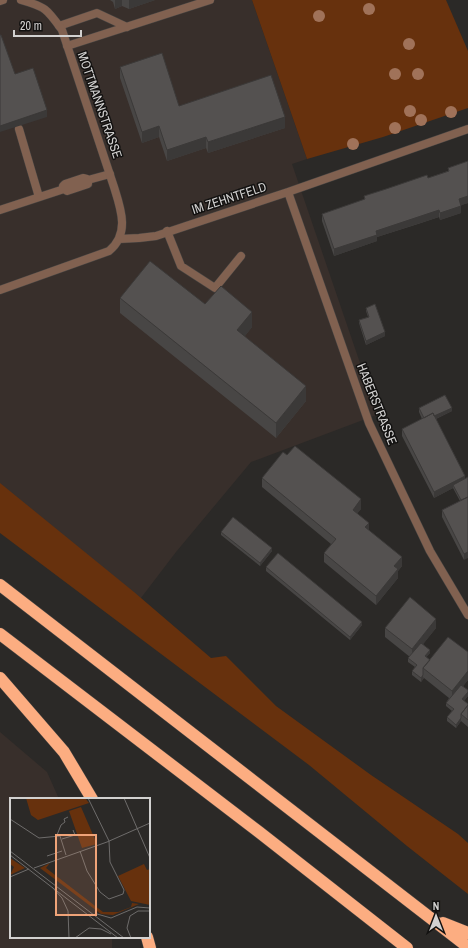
<svg xmlns="http://www.w3.org/2000/svg" width="468" height="948" font-family="'Archivo Narrow',sans-serif">
	<rect width="100%" height="100%" fill="#2b2927"/>
	<path fill="#382f2b" d="M0 0H252L307 159 292 164 359 360 379 414 251 462 176 552 131 611 0 518Z
		M0 732 47 772 59 799H11V937H112V948H0Z"/>
	<path fill="#67310d" d="M252 0H446L468 51V108L383 137 307 159Z
		M0 483 134 592 211 658 226 656 276 706 371 775 458 834 468 843V894L407 846 309 765 0 533Z"/>
	<g fill="none" stroke-linecap="round" stroke-linejoin="round">
		<defs>
			<path id="lane" d="M59 26 97 13 127 27
				M67 46 210 0
				M19 129 39 197
				M83 178 87 179 88 180V184L67 191 64 189 63 186 65 184Z
				M88 180 110 174
				M0 210 64 189
				M167 231 181 266 215 288 241 256"/>
			<path id="street" d="M0 1 3 0
				M288 192 369 423 430 551 468 615
				M119 239 139 238 156 236 288 192 468 129
				M0 290 109 251C130 234 121 209 114 187L62 30C47 9 46 7 21 0"/>
			<path id="highway" d="M0 585 468 947
				M0 634 259 832 407 948
				M0 678 64 752 92 799
				M443 923 468 933
				M147 937 150 948"/>
		</defs>
		<use href="#lane" stroke="#464442" stroke-width="9"/>
		<use href="#street" stroke="#464442" stroke-width="9"/>
		<use href="#highway" stroke="#464442" stroke-width="13"/>
		<use href="#lane" stroke="#816150" stroke-width="8"/>
		<use href="#street" stroke="#816150" stroke-width="8"/>
		<use href="#highway" stroke="#fcad81" stroke-width="12"/>
	</g>
	<g fill="#a07259">
		<circle cx="369" cy="9" r="6"/>
		<circle cx="319" cy="16" r="6"/>
		<circle cx="409" cy="44" r="6"/>
		<circle cx="395" cy="74" r="6"/>
		<circle cx="418" cy="74" r="6"/>
		<circle cx="410" cy="111" r="6"/>
		<circle cx="451" cy="112" r="6"/>
		<circle cx="421" cy="120" r="6"/>
		<circle cx="395" cy="128" r="6"/>
		<circle cx="353" cy="144" r="6"/>
	</g>
	<path fill="#484645" d="M110 0H155L129 9 122 6 115 9 113 2Z
		M120 67 179 106 285 128 208 153 206 148 167 161 159 137 142 143 120 78Z
		M468 161V203L461 205V213L440 220 439 217 418 224 377 237V241L334 256 322 221V214L364 200V196L428 178 448 171V168Z
		M120 298 205 304 252 327 244 337 306 401 276 438 120 313Z
		M366 308 385 336 366 345 359 323V320L368 317 366 311Z
		M419 408 452 411 436 419 465 476 464 560 442 517V510L460 501 453 488 434 498 402 436V429L422 419 419 412Z
		M262 478 361 509 357 513 369 530 402 566 398 571V578L376 605 324 562V553L331 544 262 487Z
		M221 532 272 551 260 566 221 535Z
		M266 567 362 625 350 640 266 571Z
		M385 628H436L423 644 430 653 426 657 430 660 468 680 463 686 468 690V696L464 701 468 704V727L461 721 456 728 447 721V717L452 711 446 706V703L449 698 424 678 421 682 412 675V671L415 667 408 662V658L410 657 385 637Z"/>
	<path fill="#3b3938" d="M115 0H122V6L115 9Z
		M129 0H155L129 9Z
		M47 110V117L0 132V126Z
		M285 117V128L208 153V142Z
		M159 126V137L142 143V132Z
		M206 137V148L167 161V150Z
		M468 196V203L459 206V199Z
		M461 206V213L440 220V213Z
		M439 210V217L377 237V241L334 256V249L376 231Z
		M252 312V327L237 346V330Z
		M385 332V336L366 345V341Z
		M306 386V401L276 438V423Z
		M452 408V411L425 424V420Z
		M465 476V482L453 485V488L434 498V492Z
		M361 499V509L353 519V510Z
		M369 523V532L365 527Z
		M272 548V551L260 566V563Z
		M468 552V558L464 560V554Z
		M402 557V566L398 571V578L376 605V596L394 566Z
		M436 619V628L412 658V649Z
		M362 622V625L350 640V637Z
		M430 650V653L425 659V656Z
		M468 671V680L452 700V691Z
		M423 675V677L424 678 421 682V678Z
		M468 692V696L462 703V699Z
		M461 718V721L456 728V725Z"/>
	<path fill="#545150" stroke="#3b3938" d="M0 35H1L15 74 33 68 47 110 0 126Z
		M162 53 179 106 271 75 285 117 208 142 206 137 167 150 159 126 142 132 120 67Z
		M468 161V196L459 199 461 206 440 213 439 210 376 231 377 235 334 249 322 214 365 199 364 196 386 189 427 175 428 178 449 171 448 168Z
		M150 261 205 304 221 286 252 312 237 330 306 386 276 423 120 298Z
		M375 304 385 332 366 341 359 320 369 317 366 308Z
		M445 395 452 408 434 416 433 413 424 418 419 408Z
		M433 413 465 476 434 492 402 429Z
		M295 446 361 499 353 510 369 523 365 527 402 557 394 566 398 569 376 596 324 553 336 539 262 478 283 452 287 455Z
		M468 477V497L461 500 453 485Z
		M468 497V552L464 554 442 510Z
		M233 517 272 548 260 563 221 532Z
		M278 553 362 622 350 637 266 567Z
		M410 597 436 619 412 649 385 628Z
		M448 637 468 652V671L452 691 423 668Z
		M421 643 430 650 425 656 430 660 423 668V675L421 678 412 671 417 665 408 658Z
		M461 685 468 690V692L462 699 468 704V705L461 714V718L456 725 447 717 454 709 446 703Z
		M468 705V720L461 714Z"/>
	<g text-anchor="middle" dominant-baseline="central" stroke-width="3" stroke-linejoin="round" paint-order="stroke">
		<g font-size="13" fill="#d2d1d0" stroke="#131211">
			<text transform="translate(100 105) rotate(71)">MOTTMANNSTRASSE</text>
			<text transform="translate(229 198) rotate(-18)">IM ZEHNTFELD</text>
			<text transform="translate(377 404) rotate(68)">HABERSTRASSE</text>
		</g>
	</g>
	<g transform="translate(10 798)">
		<rect width="140" height="140" fill="#2b2927"/>
		<path d="M16 0H75L79 5 28 22 21 17ZM71 9 87 46 72 50 59 13ZM0 60 15 70 0 77 4 69 0 66ZM40 65 36 70 93 114H108L121 109 122 105 129 106 103 117 91 116 30 70ZM134 66 137 72 140 71V107L121 103 108 78Z" fill="#67310d"/>
		<path fill="none" stroke="#6e6c6b" stroke-width="1" d="M114 0 140 60M0 21 29 40 50 38 56 57M47 37 51 27 55 24 54 21 58 19M52 41 65 37 63 32M0 53 114 140M70 53 77 73 90 94 99 101 113 96 114 92 100 64 99 43 78 0M0 57 108 140M37 58 52 53M24 70 97 44 140 25M0 79 19 71M42 89 52 100 58 113 59 140M87 116 101 120 127 109 140 110M65 140 79 130 91 131 101 136M121 140 117 130 120 118 128 113H140"/>
		<path fill="#efa378" fill-opacity="0.15" stroke="#efa378" stroke-width="2" d="M46 37H86V117H46Z"/>
		<rect width="140" height="140" fill="none" stroke="#d2d1d0" stroke-width="2"/>
	</g>
	<g transform="translate(436 916)" stroke="#131211" stroke-width="3" paint-order="stroke">
	<path d="M0-3L7 15L0 10L-7 15Z" fill="#d2d1d0"/>
	<text y="-6" font-size="11" font-weight="bold" text-anchor="middle" fill="#d2d1d0">N</text>
	</g>
	<path d="M14 30v6h67v-6" fill="none" stroke="#d2d1d0" stroke-width="2"/>
	<text x="20" y="30" font-size="12" fill="#d2d1d0" stroke="#131211" stroke-width="3" paint-order="stroke">20 m</text>
</svg>
